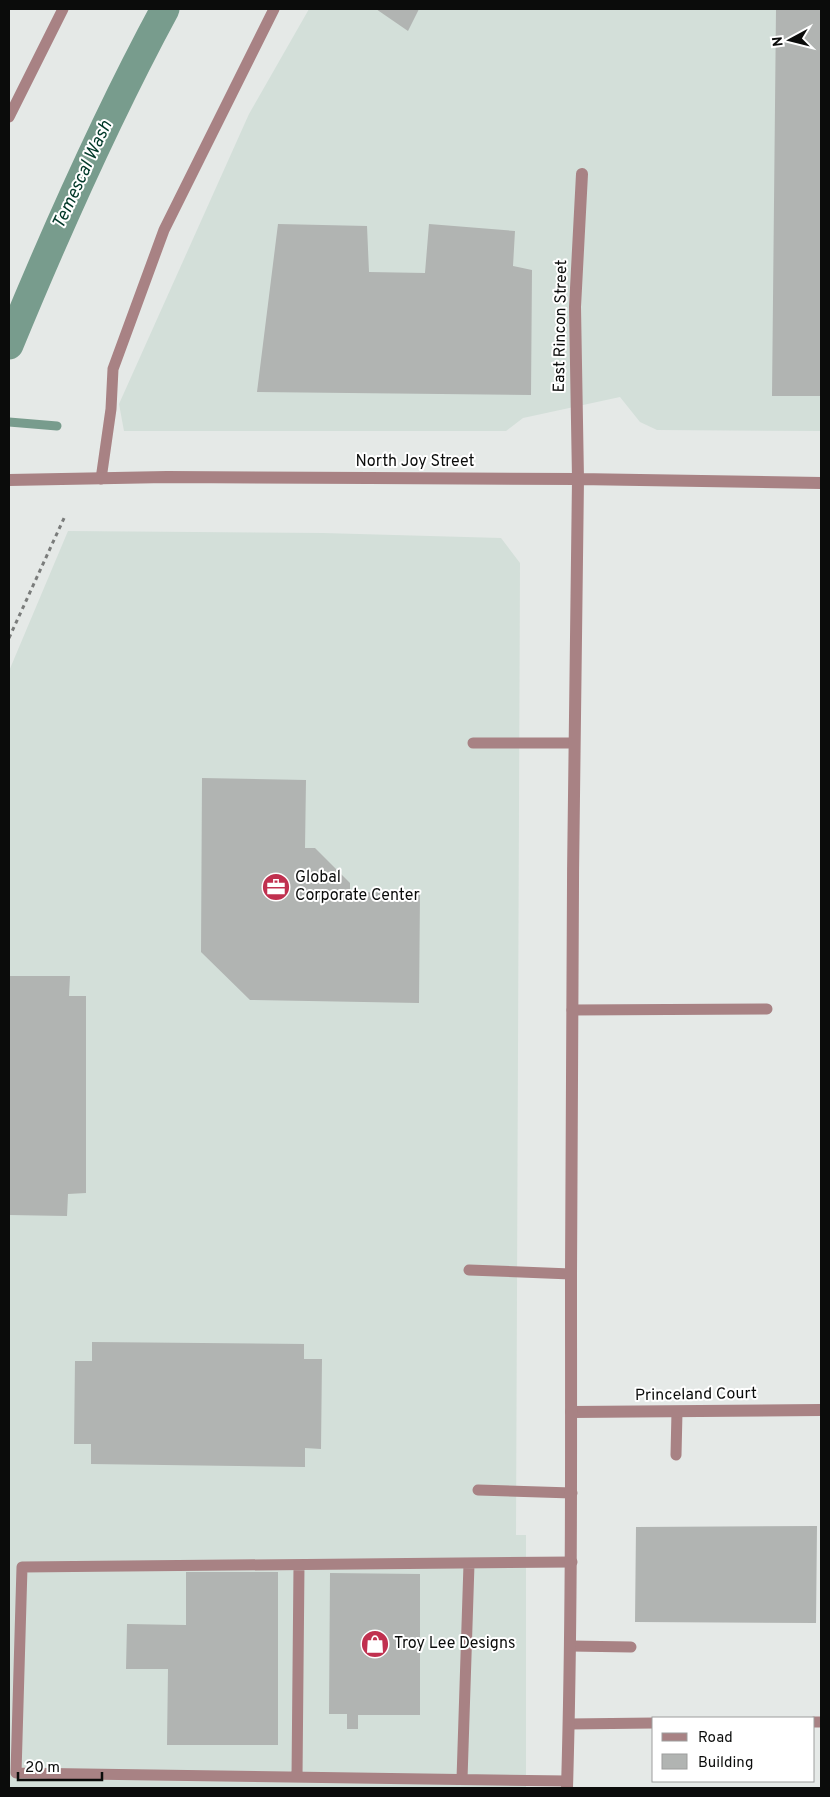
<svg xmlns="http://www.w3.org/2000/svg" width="830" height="1797" font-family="Overpass,sans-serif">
	<rect width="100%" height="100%" fill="#e5e9e7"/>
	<path fill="#d3dfd9" d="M309 9H821V431L657 430 640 422 620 397 523 418 506 431H124L119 404 249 114Z
		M68 531 323 533 501 538 520 563 516 1535H526V1788H9V671Z"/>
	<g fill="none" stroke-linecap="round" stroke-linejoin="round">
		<path stroke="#789c8d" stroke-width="9" d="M9 422 57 426"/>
		<path stroke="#789c8d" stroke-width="29" d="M9 345C56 231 106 118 165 9"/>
	</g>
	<path fill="#b1b4b2" d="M376 9H419L408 31Z
		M776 9H821V396H772Z
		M278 224 367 226 369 272 425 273 429 224 515 231 513 266 532 270 531 395 257 392Z
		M202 778 306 780 305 848H315L350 883V892L420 893 419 1003 250 1000 201 952Z
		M9 976H70L69 996H86V1193L68 1194 67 1216 9 1215Z
		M92 1342 304 1344V1359H322L321 1449 305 1448V1467L91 1464V1444H74L75 1361H92Z
		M817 1526 816 1623 635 1622 636 1527Z
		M186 1572H278V1745H167L168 1669H126L127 1624 186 1625Z
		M330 1573 420 1574V1715H358V1729H347V1714H329Z"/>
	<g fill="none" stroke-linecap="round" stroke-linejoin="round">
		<path stroke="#7a7c7b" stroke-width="3" stroke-dasharray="4 4" stroke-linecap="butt" d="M9 638 65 516"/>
		<path stroke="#a88284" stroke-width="11" d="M9 117 63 9
			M101 479 111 409 113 369 164 230 274 9
			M473 743H574
			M572 1010 767 1009
			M469 1270 571 1274
			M676 1455 677 1412
			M478 1490 572 1493
			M571 1646 631 1647
			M814 1722H821
			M569 1724 654 1723
			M297 1777 299 1565
			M462 1779 469 1564
			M567 1781 16 1773 22 1567 572 1562"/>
		<path stroke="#a88284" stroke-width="12" d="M578 479 575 307 582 174
			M571 1412 821 1410"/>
		<path stroke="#a88284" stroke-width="12" d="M9 480 167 477 369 478 578 479 821 483
			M567 1788C572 1617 571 1446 571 1275 571 1010 574 744 578 479"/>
	</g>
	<defs>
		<symbol id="office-disc" viewBox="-11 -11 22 22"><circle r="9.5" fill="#c0304f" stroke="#fff"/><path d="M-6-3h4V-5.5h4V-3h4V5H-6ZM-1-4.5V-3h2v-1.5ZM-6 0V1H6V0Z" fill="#fff"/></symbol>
		<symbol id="shop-disc" viewBox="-11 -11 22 22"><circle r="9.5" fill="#c0304f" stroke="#fff"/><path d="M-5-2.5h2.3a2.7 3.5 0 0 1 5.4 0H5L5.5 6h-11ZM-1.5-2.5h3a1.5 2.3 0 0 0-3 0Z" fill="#fff"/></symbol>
	</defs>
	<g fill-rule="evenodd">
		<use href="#office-disc" x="260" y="871" width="32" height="32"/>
		<use href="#shop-disc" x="359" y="1628" width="32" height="32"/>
	</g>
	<g text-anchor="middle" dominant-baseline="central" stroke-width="4" stroke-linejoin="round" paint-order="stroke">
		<g font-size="16" fill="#0b0c0b" stroke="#fff">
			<text transform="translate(561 326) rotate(-89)">East Rincon Street</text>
			<text x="415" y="462">North Joy Street</text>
			<text transform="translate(696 1395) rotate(-1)">Princeland Court</text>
		</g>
		<g font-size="16" fill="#0b0c0b" stroke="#fff" text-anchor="start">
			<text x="295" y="878">Global<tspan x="295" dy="18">Corporate Center</tspan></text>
			<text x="394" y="1644">Troy Lee Designs</text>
		</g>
		<g font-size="18" font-style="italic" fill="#013828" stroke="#fff">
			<text transform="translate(83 175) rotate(-65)">Temescal Wash</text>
		</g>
	</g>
	<rect width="830" height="1797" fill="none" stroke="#0b0c0b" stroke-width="20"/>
	<rect x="652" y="1717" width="162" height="65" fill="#ffffff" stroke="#9d9e9d"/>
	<rect x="662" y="1733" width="25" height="8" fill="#a88284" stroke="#9d9e9d"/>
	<text x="698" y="1742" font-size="15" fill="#0b0c0b">Road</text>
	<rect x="662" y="1754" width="25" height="15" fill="#b1b4b2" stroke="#9d9e9d"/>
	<text x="698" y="1767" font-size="15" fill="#0b0c0b">Building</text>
	<g transform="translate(790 40) rotate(263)" stroke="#ffffff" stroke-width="4" paint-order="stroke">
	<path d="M0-4L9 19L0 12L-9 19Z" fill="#0b0c0b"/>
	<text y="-8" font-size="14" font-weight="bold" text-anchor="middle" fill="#0b0c0b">N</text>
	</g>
	<path d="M18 1772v8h84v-8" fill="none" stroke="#0b0c0b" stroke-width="2.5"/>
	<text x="25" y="1772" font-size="15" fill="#0b0c0b" stroke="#ffffff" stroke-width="4" paint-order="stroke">20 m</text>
</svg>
